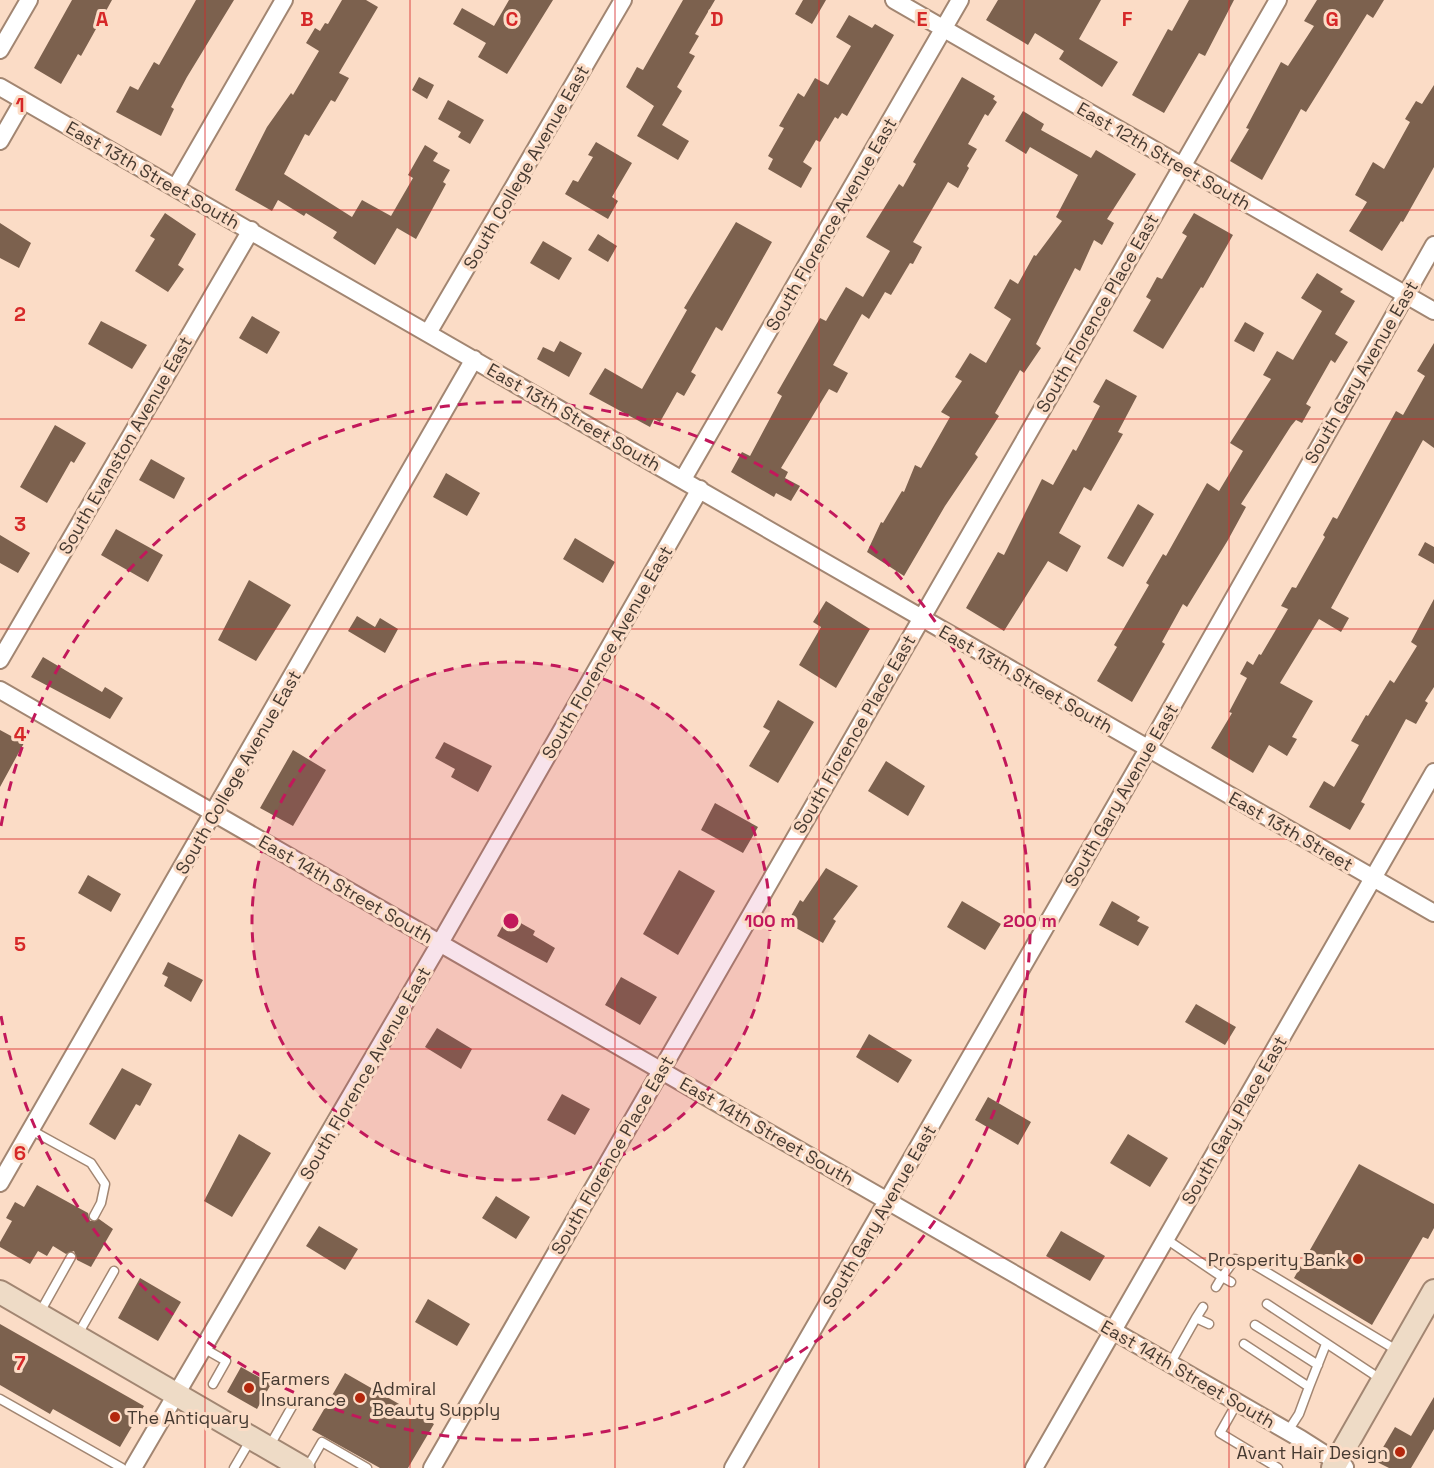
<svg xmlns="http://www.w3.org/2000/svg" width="1434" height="1468" font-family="'Space Grotesk',sans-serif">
	<rect width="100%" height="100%" fill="#fbdcc6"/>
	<path fill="#7c614e" d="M72 0H112L81 56 78 54 61 84 34 68Z
		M196 0H234L187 77 171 107 174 109 161 136 116 112 130 86 138 90 154 62 159 65Z
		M342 0H366L378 7 339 73 349 78 335 102 331 100 309 136 305 134 284 174 352 217 362 200 391 216 413 178 408 175 425 145 438 153 433 161 450 170 443 182 446 184 416 239 397 228 375 265 333 238 337 232 306 213 304 216 278 200 272 211 235 190 267 127 291 93 293 95 319 51 306 43 315 28 320 31 325 23 328 24Z
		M509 0H553L507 74 478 57 486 43 453 24 462 8 494 26Z
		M683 0H715L695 34 699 36 689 53 695 56 677 87 682 91 662 125 689 141 678 160 637 136 654 106 626 87 637 67 643 70Z
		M803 0H826L812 24 795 14Z
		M998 0H1101L1079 39 1118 62 1102 87 1059 59 1064 51 1035 33 1028 45 986 20Z
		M1189 0H1234L1205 56 1199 53 1164 113 1132 95 1168 29 1172 31Z
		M1317 0H1384L1373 18 1367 14 1306 112 1301 109 1262 180 1230 161 1249 129 1246 128 1281 62 1288 66 1314 26 1304 21Z
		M849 15 872 28 875 24 894 35 847 116 842 113 838 119 835 117 820 142 816 140 803 162 812 168 801 188 768 169 773 159 768 156 784 128 779 126 798 93 804 97 815 78 828 85 851 46 836 37Z
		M419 77 434 85 427 99 412 90Z
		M962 77 995 96 993 99 997 102 988 116 985 114 968 144 977 149 967 166 969 168 958 188 948 182 913 242 922 247 913 264 910 263 891 295 885 292 869 319 862 314 833 365 848 373 837 393 829 389 781 468 788 472 785 478 800 486 791 501 776 493 774 497 731 472 742 452 750 456 782 396 777 393 820 318 826 321 846 287 863 297 890 251 866 237 899 184 903 187 916 164 913 162Z
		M1434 85V167L1403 222 1401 221 1382 251 1349 231 1367 202 1355 195 1373 162 1384 169 1410 122 1405 119 1416 101 1422 104Z
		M448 100 484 120 470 144 458 137 461 132 438 119Z
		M1023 111 1044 124 1041 130 1091 158 1096 150 1136 174 1107 219 1114 223 1102 245 1094 240 1080 271 1075 268 1036 344 1041 348 1024 373 1020 370 995 413 999 416 975 454 978 457 945 506 904 576 867 552 881 522 883 523 902 491 904 492 915 465 921 468 950 417 941 412 962 381 955 377 970 353 986 363 1011 319 994 308 1010 279 1018 284 1034 255 1036 256 1062 221 1056 217 1078 175 1030 147 1026 154 1005 141Z
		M596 142 632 163 612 197 618 201 608 219 565 194 573 180 578 182 593 157 588 155Z
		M165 213 196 234 178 265 184 269 168 292 135 271 155 239 150 236Z
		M1194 213 1233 235 1203 288 1201 287 1163 349 1133 331 1151 300 1146 297 1157 277 1162 279 1187 236 1182 233Z
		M736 222 772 242 722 331 716 327 691 372 696 375 684 396 677 392 660 422 654 419 650 427 589 394 605 368 642 389 687 310 684 308Z
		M0 223 31 243 19 268 0 258Z
		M598 234 617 246 608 262 588 250Z
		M543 241 572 258 559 280 530 263Z
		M1317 273 1343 289 1340 292 1355 301 1335 334 1348 342 1335 363 1331 360 1306 404 1311 407 1302 423 1296 420 1291 426 1241 504 1246 507 1228 540 1187 607 1183 604 1162 642 1165 644 1132 702 1097 681 1117 647 1114 645 1149 585 1146 583 1163 554 1166 556 1207 483 1219 491 1243 451 1230 443 1271 379 1263 375 1277 351 1293 360 1322 311 1301 298Z
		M252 316 280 332 267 354 239 338Z
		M101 321 147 345 132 369 88 344Z
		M1245 322 1264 333 1254 352 1234 341Z
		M560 341 582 353 569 377 537 359 543 347 554 352Z
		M1434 343V448L1423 440 1331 608 1349 618 1341 632 1319 619 1280 683 1313 701 1292 737 1297 739 1287 756 1269 745 1253 773 1211 748 1232 713 1229 712 1247 678 1240 674 1247 661 1253 665 1259 654 1261 655 1288 609 1281 606 1292 587 1296 588 1325 537 1323 535 1333 517 1337 519 1396 411 1403 415 1425 376 1417 371Z
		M1106 379 1137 396 1118 432 1123 434 1091 491 1084 487 1059 533 1081 546 1067 572 1048 561 1004 631 966 608 998 552 1004 555 1042 479 1053 485 1073 449 1076 451 1100 406 1093 402Z
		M55 425 86 443 74 463 71 461 47 503 20 487Z
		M151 459 185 478 174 499 139 480Z
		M446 473 480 493 467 516 433 497Z
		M1138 504 1154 514 1123 567 1107 558Z
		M116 529 163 555 148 582 101 555Z
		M0 535 30 553 18 573 0 563Z
		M575 538 615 562 603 583 563 559Z
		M1425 542 1434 547V564L1418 555Z
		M249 580 291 605 256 661 218 640Z
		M1434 599V687L1425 701 1428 703 1416 724 1406 719 1361 802 1365 804 1350 830 1309 807 1324 781 1334 787 1359 745 1351 741 1366 715 1368 716 1390 680 1394 683 1417 646 1411 642Z
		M826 601 870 629 836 688 799 665 821 627 813 622Z
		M357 616 375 627 380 618 398 629 385 653 348 631Z
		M43 657 102 692 105 687 123 698 110 719 31 677Z
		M778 700 814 722 778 783 749 766 770 731 763 727Z
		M0 730 24 743 0 787Z
		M444 742 492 766 478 792 451 777 455 769 435 758Z
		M293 750 326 770 293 826 260 808Z
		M886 761 925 786 908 816 868 791Z
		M715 803 758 827 743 853 701 830Z
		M826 868 858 886 833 919 836 921 823 943 787 923 800 900 803 902Z
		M679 870 715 891 678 955 643 934Z
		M88 875 121 894 111 912 78 893Z
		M962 901 1001 924 985 950 947 927Z
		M1112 901 1140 917 1137 921 1149 927 1138 946 1099 925Z
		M508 916 535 931 533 935 555 948 547 963 497 936Z
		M168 962 203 980 191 1002 164 986 168 977 162 974Z
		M621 977 657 997 640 1025 605 1005Z
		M1196 1004 1236 1027 1225 1045 1185 1022Z
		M437 1028 472 1049 461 1069 425 1047Z
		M869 1034 912 1060 898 1083 856 1057Z
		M122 1068 152 1084 140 1106 136 1104 115 1140 89 1124Z
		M562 1094 590 1109 575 1135 547 1120Z
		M988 1097 1031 1122 1018 1145 975 1120Z
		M239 1134 271 1153 232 1217 204 1201Z
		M1128 1134 1168 1158 1150 1187 1110 1163Z
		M1359 1164 1434 1204V1228L1428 1239 1423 1237 1372 1325 1294 1278Z
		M37 1185 88 1213 90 1221 99 1219 113 1229 91 1267 77 1260 74 1251 66 1254 53 1246 47 1256 38 1251 30 1264 0 1247V1242L12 1221 6 1218 15 1202 24 1207Z
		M496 1196 530 1217 516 1239 482 1218Z
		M319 1226 358 1249 345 1270 306 1246Z
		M1061 1231 1105 1256 1090 1281 1046 1256Z
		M140 1278 181 1302 158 1341 118 1318Z
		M428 1299 470 1324 457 1346 415 1322Z
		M0 1324 144 1406 120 1447 53 1409 50 1414 0 1385Z
		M241 1367 271 1384 257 1409 227 1392Z
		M345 1373 434 1424 408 1468H380L312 1430Z
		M1434 1397V1429L1411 1468H1389L1375 1461 1395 1427 1411 1436Z"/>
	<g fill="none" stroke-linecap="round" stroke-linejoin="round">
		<defs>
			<path id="service" d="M31 1130 91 1163 105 1184 101 1203 94 1216
				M1166 1239 1222 1277 1235 1259 1253 1264 1398 1351
				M1216 1287 1222 1277 1231 1282
				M1267 1304 1382 1380
				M39 1314 71 1257
				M1196 1318 1203 1307
				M1255 1325 1318 1365
				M77 1336 114 1271
				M1244 1344 1309 1387 1299 1414 1288 1431
				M205 1349 226 1361 213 1384
				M1170 1364 1196 1318 1209 1324
				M1309 1387 1326 1344
				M0 1399 122 1468
				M1237 1403 1220 1433 1278 1468
				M269 1447 294 1403
				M234 1468 251 1439
				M307 1468 322 1442 367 1468"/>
			<path id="minor" d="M894 0 1434 311
				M0 50 29 0
				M0 87 1434 913
				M0 141 23 101
				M176 187 284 0
				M428 333 623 0
				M683 479 960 0
				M0 660 251 230
				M0 690 1301 1439 1345 1467
				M0 1183 474 359
				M133 1468 440 943 700 489
				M432 1468 1278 0
				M733 1468 1148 749 1434 245
				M1034 1468 1434 772"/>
			<path id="secondary" d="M0 1292 303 1468
				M1333 1468 1434 1291"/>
		</defs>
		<use href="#service" stroke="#a28672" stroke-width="11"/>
		<use href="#minor" stroke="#a28672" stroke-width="20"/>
		<use href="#secondary" stroke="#a28672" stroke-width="26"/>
		<use href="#service" stroke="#fff" stroke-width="8"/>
		<use href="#minor" stroke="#fff" stroke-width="16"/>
		<use href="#secondary" stroke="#eedbc6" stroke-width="22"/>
	</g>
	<path fill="none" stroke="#d62828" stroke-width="1.5" stroke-opacity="0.55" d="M205 0V1468M410 0V1468M615 0V1468M819 0V1468M1024 0V1468M1229 0V1468M0 210H1434M0 419H1434M0 629H1434M0 839H1434M0 1049H1434M0 1258H1434"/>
	<circle cx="511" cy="921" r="259" fill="#c2185b" fill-opacity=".12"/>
	<g fill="none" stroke="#c2185b" stroke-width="3" stroke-dasharray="10 8">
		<circle cx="511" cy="921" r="259"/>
		<path d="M1 826A519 519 0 1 1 1 1016"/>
	</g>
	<g fill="#b4270d" stroke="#fbdcc6" stroke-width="2">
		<circle cx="1358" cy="1259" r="6"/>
		<circle cx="249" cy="1388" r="6"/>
		<circle cx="360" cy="1398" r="6"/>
		<circle cx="115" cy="1417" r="6"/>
		<circle cx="1400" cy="1452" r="6"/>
	</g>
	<g text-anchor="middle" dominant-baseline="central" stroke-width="6" stroke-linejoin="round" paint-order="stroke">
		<g font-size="18" fill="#463a31" stroke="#fbdcc6">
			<text transform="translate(1164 156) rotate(30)">East 12th Street South</text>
			<text transform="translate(526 167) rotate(-60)">South College Avenue East</text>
			<text transform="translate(153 175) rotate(30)">East 13th Street South</text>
			<text transform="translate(831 224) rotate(-60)">South Florence Avenue East</text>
			<text transform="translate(1097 313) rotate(-60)">South Florence Place East</text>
			<text transform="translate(1361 372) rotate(-60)">South Gary Avenue East</text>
			<text transform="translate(574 417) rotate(30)">East 13th Street South</text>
			<text transform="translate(125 445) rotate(-60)">South Evanston Avenue East</text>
			<text transform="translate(607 652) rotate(-60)">South Florence Avenue East</text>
			<text transform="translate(1026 679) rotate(30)">East 13th Street South</text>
			<text transform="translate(854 734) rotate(-60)">South Florence Place East</text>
			<text transform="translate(238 772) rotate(-60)">South College Avenue East</text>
			<text transform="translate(1121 795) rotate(-60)">South Gary Avenue East</text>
			<text transform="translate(1291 831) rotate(30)">East 13th Street</text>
			<text transform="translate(346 889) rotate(30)">East 14th Street South</text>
			<text transform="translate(365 1073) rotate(-60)">South Florence Avenue East</text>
			<text transform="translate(1234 1120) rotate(-60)">South Gary Place East</text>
			<text transform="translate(767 1131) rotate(30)">East 14th Street South</text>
			<text transform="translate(612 1155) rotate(-60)">South Florence Place East</text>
			<text transform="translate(879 1216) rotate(-60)">South Gary Avenue East</text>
			<text transform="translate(1188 1374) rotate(30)">East 14th Street South</text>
		</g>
		<g font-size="18" fill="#463a31" stroke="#fbdcc6" text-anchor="start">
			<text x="1346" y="1259" text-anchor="end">Prosperity Bank</text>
			<text x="261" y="1378">Farmers<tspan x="261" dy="21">Insurance</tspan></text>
			<text x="372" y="1388">Admiral<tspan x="372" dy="21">Beauty Supply</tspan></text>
			<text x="127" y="1417">The Antiquary</text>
			<text x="1388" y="1452" text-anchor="end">Avant Hair Design</text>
		</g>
	</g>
	<g font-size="20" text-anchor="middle" font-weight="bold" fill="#d62828" stroke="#fbdcc6" stroke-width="6" stroke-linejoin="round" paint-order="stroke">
		<text x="102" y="26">A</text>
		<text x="307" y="26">B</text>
		<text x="512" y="26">C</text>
		<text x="717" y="26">D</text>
		<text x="922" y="26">E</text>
		<text x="1127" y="26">F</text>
		<text x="1332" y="26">G</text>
		<text x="20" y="112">1</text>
		<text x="20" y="321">2</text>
		<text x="20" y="531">3</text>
		<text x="20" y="741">4</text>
		<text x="20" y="951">5</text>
		<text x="20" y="1160">6</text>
		<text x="20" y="1370">7</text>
	</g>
	<circle cx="511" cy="921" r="9" fill="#c2185b" stroke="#fbdcc6" stroke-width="3"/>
	<g font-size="18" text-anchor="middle" font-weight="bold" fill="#c2185b" stroke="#fbdcc6" stroke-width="6" stroke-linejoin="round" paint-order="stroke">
		<text x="770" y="927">100 m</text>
		<text x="1030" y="927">200 m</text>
	</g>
</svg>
